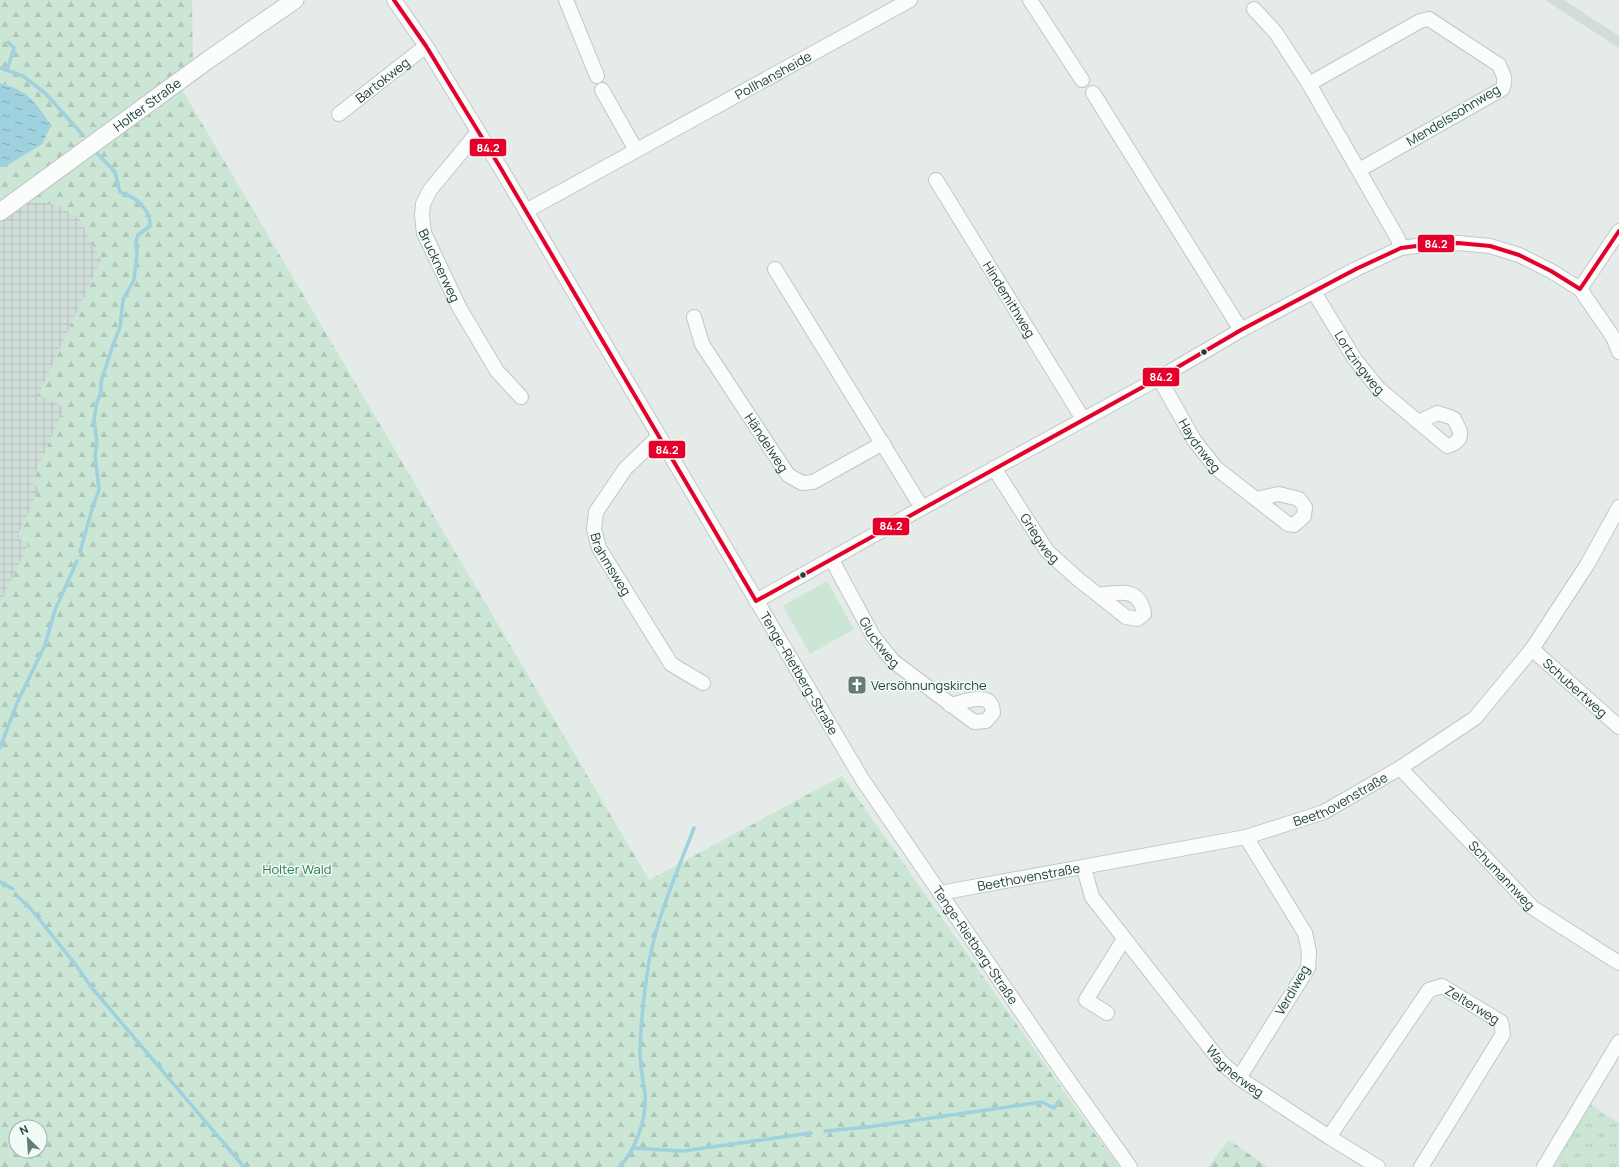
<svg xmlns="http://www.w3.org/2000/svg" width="1619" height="1167" font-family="Manrope,sans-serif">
	<defs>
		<pattern id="industrial-grid" width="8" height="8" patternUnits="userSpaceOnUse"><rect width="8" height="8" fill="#d1ddd8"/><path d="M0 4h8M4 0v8" fill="none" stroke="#b3bfba"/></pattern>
		<pattern id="grass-tufts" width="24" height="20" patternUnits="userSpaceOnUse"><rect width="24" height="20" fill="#cbe6d5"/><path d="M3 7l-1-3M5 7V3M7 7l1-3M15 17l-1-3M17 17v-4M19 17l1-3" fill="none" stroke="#aec6b8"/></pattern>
		<pattern id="forest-firs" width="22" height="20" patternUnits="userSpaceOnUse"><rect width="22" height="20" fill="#cbe6d5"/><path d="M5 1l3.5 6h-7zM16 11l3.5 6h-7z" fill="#aec6b8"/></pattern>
		<pattern id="water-ripples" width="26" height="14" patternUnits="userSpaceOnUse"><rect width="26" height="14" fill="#9fd1de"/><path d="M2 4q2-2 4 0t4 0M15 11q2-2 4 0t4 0" fill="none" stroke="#81abb5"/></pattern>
	</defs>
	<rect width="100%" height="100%" fill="#e4ebe8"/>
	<path fill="#d1ddd8" d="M1545 0H1564L1619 36V48Z"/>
	<path fill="url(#industrial-grid)" d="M24 200 58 205 80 219 101 260 39 394 65 407 31 483 40 488 17 537 29 544 0 604V219Z"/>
	<path fill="url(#grass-tufts)" d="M1588 1103 1619 1123V1167H1550Z"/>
	<path fill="url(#forest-firs)" fill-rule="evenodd" d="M0 0H192L193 78 181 88 649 880 842 776 1077 1110 1120 1167H0V604L29 544 17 537 40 488 31 483 65 407 38 395 101 260 80 219 58 205 24 200 0 219V197L2 196 0 194V167L10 164 9 85 0 83ZM16 1127H40V1151H16Z
		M1229 1140 1268 1167H1208Z"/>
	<path fill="#cbe6d5" d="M827 581 854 629 810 654 783 606Z"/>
	<path fill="url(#water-ripples)" d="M0 83C27 90 37 103 51 126L42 144 10 164 0 167Z"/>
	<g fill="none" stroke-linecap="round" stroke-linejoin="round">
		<path stroke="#9fd1de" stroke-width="3.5" d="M0 68 23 76 46 94 82 134
			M7 70 14 48 8 42
			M80 552 92 509 99 490 95 455 97 443 94 419 97 402 101 392V382L112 348 120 327 123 300 134 280 137 253 136 241 138 235 150 226C151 214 140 200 129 196 126 194 123 194 120 192L115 172 95 151
			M0 748 17 703 45 645 55 610 77 561
			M0 882 13 889
			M18 897 31 909 75 964 92 988 244 1167
			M825 1131 868 1127 1042 1102 1054 1108 1059 1101
			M633 1148 683 1151 811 1133
			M620 1167C636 1148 647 1119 645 1094 643 1080 640 1066 640 1051 641 1021 644 991 649 961 658 915 677 872 694 828"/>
		<defs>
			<g id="minor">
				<path id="s1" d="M394 0 426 46 500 167 862 779 1064 1074 1130 1167"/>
				<path d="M566 0 597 76"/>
				<path d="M1030 0 1082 80"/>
				<path d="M1254 9 1276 33 1309 84 1398 239 1401 248"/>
				<path d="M1309 84 1420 21 1429 19 1499 65C1503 74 1507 80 1502 89L1359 170"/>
				<path d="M602 90 636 150"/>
				<path d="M1093 93 1241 330"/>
				<path id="s2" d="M339 114 426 46"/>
				<path id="s3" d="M478 132 430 190 423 204 422 215 424 233 459 307 497 371 521 397"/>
				<path id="s4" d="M936 180 1083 419"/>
				<path id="s5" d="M526 211 910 0"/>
				<path d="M775 269 922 508"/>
				<path d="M1580 289 1619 231"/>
				<path id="s6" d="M1314 292 1354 358 1378 388 1447 446C1459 443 1464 436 1457 425 1456 423 1455 420 1454 419 1450 416 1442 415 1438 413L1418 422"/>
				<path id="s7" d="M694 317 702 344 788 475 802 483 813 482 883 443"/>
				<path id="s8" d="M1159 378 1194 440 1216 468 1288 524 1294 525 1304 516 1305 507 1299 499 1279 494 1256 499"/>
				<path id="s9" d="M658 437 625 469 596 512 594 529 599 548 671 664 703 683"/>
				<path id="s10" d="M994 468 1047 551 1078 579 1126 617 1137 619 1144 614C1140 587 1119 592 1099 595"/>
				<path id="s11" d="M832 560 873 636 893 661 974 722 986 721 993 713C992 689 966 702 950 705"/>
				<path d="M756 601 922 508 1159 378 1241 330 1356 269 1401 248 1432 244 1458 243 1490 246 1519 255 1551 271 1580 289 1613 337 1619 352"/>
				<path id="s12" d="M1532 649 1619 727"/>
				<path id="s13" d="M1400 768 1533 908 1619 963"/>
				<path id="s14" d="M1084 868 1092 897 1221 1062 1239 1078 1329 1137 1378 1167"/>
				<path id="s15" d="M940 893 1246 837 1324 812 1400 768 1475 718 1532 649 1587 565 1619 507"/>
				<path d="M1107 1013 1086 1000 1124 939"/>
				<path d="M1239 1078 1308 968 1309 952 1305 933 1246 837"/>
				<path id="s16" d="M1329 1137 1429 990 1442 986 1501 1022 1503 1034 1421 1167"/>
				<path d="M1544 1167 1619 1042"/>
			</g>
			<g id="tertiary">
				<path id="s17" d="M0 212 208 60 295 0"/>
			</g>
		</defs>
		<use href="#minor" stroke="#c1c8c5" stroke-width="16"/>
		<use href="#tertiary" stroke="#c1c8c5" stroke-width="19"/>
		<use href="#minor" stroke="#fbfcfc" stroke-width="14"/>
		<use href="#tertiary" stroke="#fbfcfc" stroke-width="17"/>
		<defs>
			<path id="bus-1" d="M394 0 426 46 500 167 756 601
				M1580 289 1619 231
				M756 601 1159 378 1241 330 1356 269 1401 248 1432 244 1458 243 1490 246 1519 255 1551 271 1580 289"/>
		</defs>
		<use href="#bus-1" stroke="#f2faf6" stroke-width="7"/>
		<use href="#bus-1" stroke="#e4002b" stroke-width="4"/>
	</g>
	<defs>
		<symbol id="church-square" viewBox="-11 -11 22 22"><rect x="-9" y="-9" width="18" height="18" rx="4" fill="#647c77" stroke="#f2faf6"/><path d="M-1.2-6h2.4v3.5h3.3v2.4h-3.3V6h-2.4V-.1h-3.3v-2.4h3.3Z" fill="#fff"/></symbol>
	</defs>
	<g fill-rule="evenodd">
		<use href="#church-square" x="846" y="674" width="22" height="22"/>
	</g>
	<g fill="#1f413a" stroke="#f2faf6" stroke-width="1.5">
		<circle cx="1204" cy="352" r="3.5"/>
		<circle cx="803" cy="575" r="3.5"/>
	</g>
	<g text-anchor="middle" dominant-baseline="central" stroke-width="3" stroke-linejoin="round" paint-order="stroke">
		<g font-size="13" fill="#1f413a" stroke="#f2faf6">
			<text stroke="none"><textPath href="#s5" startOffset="282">Pollhansheide</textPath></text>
			<text stroke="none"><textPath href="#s2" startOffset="55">Bartokweg</textPath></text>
			<text stroke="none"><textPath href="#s17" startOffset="182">Holter Straße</textPath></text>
			<text transform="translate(1453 115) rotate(-31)">Mendelssohnweg</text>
			<text stroke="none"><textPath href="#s3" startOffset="156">Brucknerweg</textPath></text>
			<text stroke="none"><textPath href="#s4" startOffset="140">Hindemithweg</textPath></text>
			<text stroke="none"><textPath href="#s6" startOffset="84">Lortzingweg</textPath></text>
			<text stroke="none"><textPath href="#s7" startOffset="146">Händelweg</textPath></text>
			<text stroke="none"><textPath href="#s8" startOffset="79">Haydnweg</textPath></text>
			<text stroke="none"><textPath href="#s10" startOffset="84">Griegweg</textPath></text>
			<text stroke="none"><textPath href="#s9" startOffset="154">Brahmsweg</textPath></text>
			<text stroke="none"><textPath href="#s11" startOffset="95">Gluckweg</textPath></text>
			<text stroke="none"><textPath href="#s1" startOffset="786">Tenge-Rietberg-Straße</textPath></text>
			<text stroke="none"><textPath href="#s12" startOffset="58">Schubertweg</textPath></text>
			<text stroke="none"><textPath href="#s15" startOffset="413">Beethovenstraße</textPath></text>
			<text stroke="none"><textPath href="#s13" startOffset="148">Schumannweg</textPath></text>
			<text stroke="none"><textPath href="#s15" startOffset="90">Beethovenstraße</textPath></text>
			<text stroke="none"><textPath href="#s1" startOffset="1110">Tenge-Rietberg-Straße</textPath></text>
			<text transform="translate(1292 990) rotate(-60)">Verdiweg</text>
			<text stroke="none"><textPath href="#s16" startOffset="227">Zelterweg</textPath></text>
			<text stroke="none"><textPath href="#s14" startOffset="256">Wagnerweg</textPath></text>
		</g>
		<g font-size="13" fill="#1f413a" stroke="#f2faf6" text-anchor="start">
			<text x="871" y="685">Versöhnungskirche</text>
		</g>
		<g font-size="13" fill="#247d4c" stroke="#f2faf6">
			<text x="297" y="869">Holter Wald</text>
		</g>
	</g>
	<g stroke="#f2faf6" stroke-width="1.5">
		<rect x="469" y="138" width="38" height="19" rx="4" fill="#e4002b"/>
		<rect x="1417" y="234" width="38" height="19" rx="4" fill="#e4002b"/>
		<rect x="1142" y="367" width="38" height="20" rx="4" fill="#e4002b"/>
		<rect x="648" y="440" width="38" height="19" rx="4" fill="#e4002b"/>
		<rect x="872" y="517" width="38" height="19" rx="4" fill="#e4002b"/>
	</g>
	<g font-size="11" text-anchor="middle" font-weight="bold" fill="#fff">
		<text x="488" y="152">84.2</text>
		<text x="1436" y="248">84.2</text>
		<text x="1161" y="381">84.2</text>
		<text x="667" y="454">84.2</text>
		<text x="891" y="530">84.2</text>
	</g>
	<g transform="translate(28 1139) rotate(335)"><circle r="19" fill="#f2faf6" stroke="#9eb0ab"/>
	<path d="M0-3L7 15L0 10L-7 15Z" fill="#647c77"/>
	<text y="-6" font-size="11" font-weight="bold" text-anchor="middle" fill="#1f413a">N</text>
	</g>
</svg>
